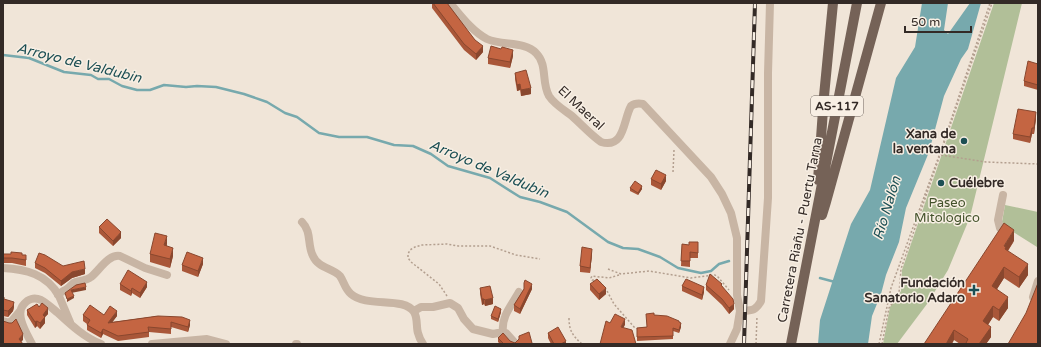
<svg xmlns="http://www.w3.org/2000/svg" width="1041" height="347" font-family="'Varela Round',sans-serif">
	<rect width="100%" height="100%" fill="#f0e5d8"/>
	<path fill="#b1bf98" d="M994 3H1022L970 217 948 270 927 304 897 344H883L890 307 901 291 902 270Z
		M1005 205 1038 212 1037 247 1004 226 1002 222Z"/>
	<path fill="#77a9ad" d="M922 3H948L944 30 948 34 970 3H981L968 49 961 59 944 96 929 152 906 208 899 242 886 275 881 294 872 316 868 344H818L820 320 851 224 870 190 896 78 915 47Z"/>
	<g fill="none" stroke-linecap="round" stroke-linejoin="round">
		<path stroke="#77a9ad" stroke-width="2.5" d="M3 55 29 58 64 72 91 75 98 79H109L122 86 137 90H150L164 85 186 87 197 86 216 87 244 94 267 102 285 113 297 117 319 133 339 137H367L394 145 413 146 431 154 448 166 490 178 520 197 540 202 567 212 608 242 623 248 638 249 660 257 678 268 701 273 711 271 719 264 729 261
			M820 278 835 282"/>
		<path stroke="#b39f8f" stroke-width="1.5" stroke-dasharray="2 2" stroke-linecap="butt" d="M941 155 986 162 1038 164
			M673 172 674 150
			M608 269 621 274 649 271 691 278 715 275 718 277 729 290
			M619 275 609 278 592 276 591 278 592 280 599 281 606 289 614 304 634 327 638 329
			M447 296 439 284 411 262 408 258V254L410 250 415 247 422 245 447 244 458 246H490L516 255 540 259
			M569 318C569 331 573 336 582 344
			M756 344 757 316
			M879 344 891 288 940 153 990 3
			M882 344 889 308 899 293 901 269 992 3"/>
		<path stroke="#c8b5a4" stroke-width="8" d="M450 3C461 16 472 31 487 39 502 46 525 41 536 53 548 65 541 82 549 96 554 104 564 110 572 116 582 125 591 135 601 142 625 149 623 120 631 106 635 103 638 103 643 104L711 177 722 194 731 213 737 238V295L740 311 737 329 730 344
			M302 222C312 232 307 245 313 256 318 268 332 268 340 276 344 282 345 289 351 294 367 308 404 296 414 312 418 318 416 327 418 333 419 337 421 341 423 344
			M1000 228 998 220 1003 195
			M3 268C25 269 47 274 59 296 63 305 66 313 70 322
			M58 295C61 291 65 291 68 288 71 286 72 283 76 282 81 280 86 281 91 277 99 271 108 254 120 256L145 268 167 275
			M1033 297 1038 281
			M414 311 421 307H433L450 303 458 308 464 319 473 329 493 334 503 332 506 333 514 342
			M740 311C751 310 755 312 761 301L768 198V73L770 3
			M3 321 10 323 20 311
			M503 332C501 316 512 305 519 292
			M32 344C27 334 14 314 24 304 28 299 34 297 41 300 47 303 53 309 58 313 71 325 85 338 101 344
			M152 344 207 339 226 344
			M296 344H297"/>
		<path stroke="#756257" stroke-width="10" d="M818 180 824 96 833 3
			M822 215 826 202 881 3
			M791 344 857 3"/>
		<defs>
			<path id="rail" d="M744 344 755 3"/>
		</defs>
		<use href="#rail" stroke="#332a26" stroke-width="4"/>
		<use href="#rail" stroke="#f8efe4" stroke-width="2.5" stroke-dasharray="8" stroke-linecap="butt"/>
	</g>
	<path fill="#a95739" d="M432 3H447L483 52 476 60 464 50 432 8Z
		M513 56 510 68 488 64V58Z
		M1038 64V90L1024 86V81Z
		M515 73 531 94 521 96 520 90 517 91 515 79Z
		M1036 118 1034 134H1032L1030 143 1013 139V134Z
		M651 179 666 181 661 190 651 185Z
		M630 188 642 189 638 195 630 191Z
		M99 227 121 238 113 246 99 233Z
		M1014 241 1008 251 1028 275 1019 288 1004 278 997 289 1008 308 999 321 993 317 988 325 991 337 986 344H960L954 340 924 344Z
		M698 242V258H690V267L681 266 682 244 689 245Z
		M167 244V246L173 256 170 268 150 262V254Z
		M3 254 26 255V266L12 263H3Z
		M592 254 590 273 580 272V266Z
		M35 263 63 266 85 274 72 278 61 286 45 273 35 268Z
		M203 264 198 277 182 271V265Z
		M120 284 147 287 140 298 132 293 131 296 120 290Z
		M590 284 606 294 599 300 590 290Z
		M706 285 722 286 734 309 729 314 722 305 706 290Z
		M682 286 704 292 702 300 682 291Z
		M480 288 493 304 485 306 484 304 482 305 480 294Z
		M524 289H532L520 314 514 311V305Z
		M3 296 4 299 14 307 13 311 8 317 3 316Z
		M39 307 48 314 45 317V323L40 329 37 326 35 328 27 315V310Z
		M501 312 498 322 491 319V316Z
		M83 315H104L117 316 112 322 158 316 190 325 188 332 171 327V334L149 332V337L118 341 103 334 101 338 87 330V324L83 321Z
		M654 315 679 322 681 327 679 333 673 331V339L637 341V328L647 327Z
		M548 333 566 344H551L548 338Z
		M498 338 515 343 532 344H500L498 342Z"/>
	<path fill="#89472e" d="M483 46V52L476 60V54Z
		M513 50V56L510 68V62Z
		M520 84V90L517 91V85Z
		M531 88V94L521 96V90Z
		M1036 112V118L1034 134V128Z
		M1032 128V134L1030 143V137Z
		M666 175V181L661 190V184Z
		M642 186V189L638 195V193Z
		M1014 230V241L1006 253 1004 246Z
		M121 232V238L113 246V241Z
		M167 236V244L164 254V245Z
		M173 248V256L170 268V259Z
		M592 249V254L590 273V268Z
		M203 258V264L198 277V271Z
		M1028 264V275L1019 288V277Z
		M1004 267V278L992 297V286Z
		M85 269V274L72 278 61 286V281L72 272Z
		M147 282V287L140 298V293Z
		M532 284V289L520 314V309Z
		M86 287V290L71 293V290Z
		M704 287V292L702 300V295Z
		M132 288V293L131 296V291Z
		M606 288V294L599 300V294Z
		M74 296V298L67 302V299Z
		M1008 297V308L999 321V310Z
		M493 298V304L485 306V300Z
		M482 299H484V304L482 305Z
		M14 302V307L13 311 8 317V311Z
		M734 304V309L729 314V308Z
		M993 306V317L983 332V321Z
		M48 308V314L45 317V323L40 329V323L43 315Z
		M501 309V312L498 322V319Z
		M117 311V316L108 328V323Z
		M625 319V325L621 332V327Z
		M190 320V325L188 332V327Z
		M37 321V326L35 328V322Z
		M681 323V327L679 333V330Z
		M991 327V337L986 344H979Z
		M103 329V334L101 338V333Z
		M954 330V340L952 344H946Z
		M23 334V340L19 344V339Z
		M566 341V344H561Z"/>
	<path fill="#c46542" stroke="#89472e" d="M433 3H447L475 40 483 46 476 54 464 44Z
		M491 46 501 49 502 47 513 50 510 62 488 58Z
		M1028 61 1038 64V85L1024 81Z
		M526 70 531 88 521 90 520 84 517 85 515 73Z
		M1018 109 1036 112 1034 128H1032L1030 137 1013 134Z
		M656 170 666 175 661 184 651 179Z
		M635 181 642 186 638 193 630 188Z
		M107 219 121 232 113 241 99 227Z
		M1004 223 1014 230 1004 246 1006 247 1005 249 1028 264 1019 277 1004 267 992 286 1008 297 999 310 993 306 983 321 991 327 979 344H968L966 343 968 339 954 330 946 344H924Z
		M155 233 167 236 164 245 173 248 170 259 150 254Z
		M689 242H698V253L690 252V261H681L682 244 689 245Z
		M582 247 592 249 590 268 580 266Z
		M11 252 22 253V255H26V260L12 258H3V254H11Z
		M187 252 203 258 198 271 182 265Z
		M39 253 45 255 63 266 84 261 85 269 72 272 61 281 45 268 35 263Z
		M128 270 147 282 140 293 132 288 131 291 120 284Z
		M710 274 722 284 721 285 733 299 734 304 729 308 722 299 706 285Z
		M597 279 606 288 599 294 590 284Z
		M686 279 704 287 702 295 682 286Z
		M525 280 532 284 520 309 514 305 524 289V283Z
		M85 283 86 287 71 290 74 296 67 299 65 293 76 285Z
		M1038 283V344H1008L1026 313Z
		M490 286 493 298 485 300 484 299H482L480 288Z
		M3 296 4 297V299L14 302 13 306 8 311 3 310Z
		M42 303 48 308 43 315 45 317 40 323 37 321 35 322 27 310 37 304 39 307Z
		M90 305 104 315 110 306 117 311 108 323 158 316 182 317 190 320 188 327 171 322V329L148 327 149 332 118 336 103 329 101 333 87 325 90 320 83 315Z
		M495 306 501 309 498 319 491 316Z
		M654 313V315L667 316 679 321V322L681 323 679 330 673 328V336L637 337V328L647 327 646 314Z
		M615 314 625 319 621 327 632 330 636 344H600L606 321 610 323Z
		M16 319 23 334 19 339 23 344H3V321L9 323H12Z
		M558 327 566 341 561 344H554L548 333Z
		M529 332 532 343 530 344H504L498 338 503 333 510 341 515 343 519 339V336Z"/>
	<g fill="#1c4f54" stroke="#f8efe4" stroke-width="1.5">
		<circle cx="964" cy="141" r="4"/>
		<circle cx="941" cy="183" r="4"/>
		<path d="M972 284h4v4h4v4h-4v4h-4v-4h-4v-4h4z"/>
	</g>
	<g text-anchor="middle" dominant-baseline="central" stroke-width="3" stroke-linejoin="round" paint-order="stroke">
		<rect fill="#f8efe4" stroke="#6e655f" stroke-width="1" x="811" y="96" width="52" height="20" rx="3"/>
		<g font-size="12" font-weight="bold" fill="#332a26">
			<text x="837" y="106">AS-117</text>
		</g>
		<g font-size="13" fill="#332a26" stroke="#f8efe4">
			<text transform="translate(581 108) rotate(43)">El Maeral</text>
			<text transform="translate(800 230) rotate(-79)">Carretera Riañu - Puertu Tarna</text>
		</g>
		<g font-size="13" font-weight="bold" fill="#332a26" stroke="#f8efe4" text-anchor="end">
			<text x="956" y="134">Xana de<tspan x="956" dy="15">la ventana</tspan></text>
			<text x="949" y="183" text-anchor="start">Cuélebre</text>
			<text x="965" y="283">Fundación<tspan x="965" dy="15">Sanatorio Adaro</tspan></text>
		</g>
		<g font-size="13" fill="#42512a" stroke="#f8efe4">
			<text x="947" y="203">Paseo<tspan x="947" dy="15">Mitologico</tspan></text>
		</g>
		<g font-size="14" font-style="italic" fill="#1c4f54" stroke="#f8efe4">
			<text transform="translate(79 63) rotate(14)">Arroyo de Valdubin</text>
			<text transform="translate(489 169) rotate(23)">Arroyo de Valdubin</text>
			<text transform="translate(887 208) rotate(-73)">Río Nalón</text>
		</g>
	</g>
	<rect width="1041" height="347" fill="none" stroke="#332a26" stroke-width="8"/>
	<path d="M905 26v6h66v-6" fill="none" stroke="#332a26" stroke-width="2"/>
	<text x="911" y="26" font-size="12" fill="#332a26" stroke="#f8efe4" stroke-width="3" paint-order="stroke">50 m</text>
</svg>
